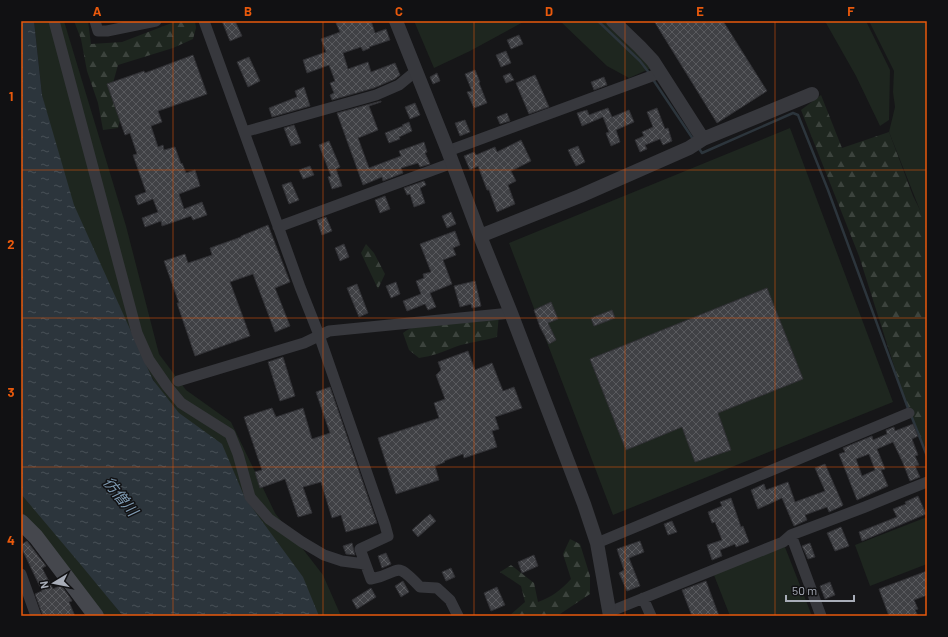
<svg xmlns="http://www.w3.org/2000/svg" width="948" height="637" font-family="Barlow,'Noto Sans JP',sans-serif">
	<defs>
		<pattern id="forest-firs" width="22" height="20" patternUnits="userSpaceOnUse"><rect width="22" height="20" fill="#1e261f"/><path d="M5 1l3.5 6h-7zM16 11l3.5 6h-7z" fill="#3c433d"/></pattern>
		<pattern id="water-ripples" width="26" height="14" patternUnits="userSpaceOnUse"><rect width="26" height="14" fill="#2c353c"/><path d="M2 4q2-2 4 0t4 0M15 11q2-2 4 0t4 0" fill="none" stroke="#485056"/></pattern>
		<pattern id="building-cross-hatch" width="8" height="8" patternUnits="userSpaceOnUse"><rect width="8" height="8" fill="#404145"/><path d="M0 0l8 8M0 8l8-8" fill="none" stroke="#595a5e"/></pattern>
	</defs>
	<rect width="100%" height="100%" fill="#161618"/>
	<path fill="#1e261f" d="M34 21H64L126 226 159 354 186 390 231 422 275 513 323 575 341 616H319L169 408 124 327 70 204 42 95Z
		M414 21H525L470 51 434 68Z
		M545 21H611L656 66 629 78 607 66 561 22Z
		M824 21H866L890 70 889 120 880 126 856 76 826 23Z
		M869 21H927V228L889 132 895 107 893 92 894 71Z
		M790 128 893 402 613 515 509 243Z
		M21 489 123 616H96L21 518Z
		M927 517V564L870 586 855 545Z
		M783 542 812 616H730L712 570Z"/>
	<path fill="url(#forest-firs)" d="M74 21H88L91 44 122 42 177 21H195L196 28 193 39 173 48 118 65 113 83 123 110 118 128 103 130 98 103 87 71 81 39Z
		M821 95 842 148 889 132 913 196 927 224V451L909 413 859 256 801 110Z
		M366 244 374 253 385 274 378 289 361 253Z
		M499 314 497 337C484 341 468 342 455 347 443 352 432 356 419 358L409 350 403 333C417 320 477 317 499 314Z
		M570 539 580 544 590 576V594L557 616H509L525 602 521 586 500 572 511 565 534 583 538 602C552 597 561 590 571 579L563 554Z"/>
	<path fill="url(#water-ripples)" d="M21 21H34L42 95 74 205 153 380 179 413 222 444 245 498 303 577 319 616H123L81 565 21 494Z"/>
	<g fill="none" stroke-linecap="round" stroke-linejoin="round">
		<path stroke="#2c353c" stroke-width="2.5" d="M598 21 640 61 650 74
			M652 78 693 139
			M698 147 702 153 793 113 798 115 828 190 909 411
			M911 415 927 456"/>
	</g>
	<path fill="url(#building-cross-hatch)" stroke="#303034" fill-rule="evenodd" d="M222 21H235L242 36 230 41Z
		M341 21H371L375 33 386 29 390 40 369 47 370 48 363 51 361 47 343 53 348 69 368 62 371 72 395 63 400 75 395 79 374 88 332 100 330 95 334 93 330 83 335 81 329 65 307 73 303 60 326 52 321 39 340 32 336 23Z
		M654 21H723L767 91 717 123Z
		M519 35 523 44 511 49 507 40Z
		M506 51 511 63 501 67 496 55Z
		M193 55 207 94 158 111 162 122 151 126 158 147 163 145 164 150 175 147 181 164 182 163 186 173 195 170 200 186 179 194 184 209 202 202 207 215 193 220 191 216 162 226 161 221 145 227 142 218 158 212 153 199 138 205 135 196 146 192 133 155 137 154 130 133 125 135 107 84 144 71 145 73Z
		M249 57 260 81 248 87 237 62Z
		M475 70 480 82 479 83 487 103 474 108 467 92 472 91 465 74Z
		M437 73 440 81 433 84 430 77Z
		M510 73 514 80 506 83 503 76Z
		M535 75 549 107 529 114 516 83Z
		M604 77 607 85 594 90 591 82Z
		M304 87 310 106 272 117 269 108 297 97 295 91Z
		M381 101V102L369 106 378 130 358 138 369 168 401 156 399 151 424 142 427 152 425 153 430 164 420 167 418 163 401 168 403 173 383 181 382 177 363 185 337 113Z
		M415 103 420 115 410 119 405 107Z
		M608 108 612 117 629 110 634 122 616 130 620 142 611 146 606 133 609 132 603 117 582 126 577 113 587 110 589 115Z
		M657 108 665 129 668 128 672 141 663 145 660 139 645 145 647 149 640 152 635 140 644 136 642 132 653 127 647 112Z
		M507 113 510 121 500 124 497 117Z
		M465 120 470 132 460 136 455 123Z
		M409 122 412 131 399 137 400 139 389 143 385 133 403 126 402 125Z
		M294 125 301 143 291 146 284 128Z
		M521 140 531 161 511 171 516 181 508 185 515 204 497 212 489 190H487L478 166 470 170 464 156 474 152 476 155 495 147 497 152Z
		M329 141 340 167 336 169 342 186 332 189 328 177 331 176 319 145Z
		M578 146 585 162 576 166 568 150Z
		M310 166 314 175 303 179 299 170Z
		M424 181 426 185 420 188 425 203 414 207 410 194 407 195 404 188Z
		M291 182 299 200 289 204 282 185Z
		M385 196 390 209 380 213 375 200Z
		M451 212 456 224 447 228 442 216Z
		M326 217 332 231 322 235 317 220Z
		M268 225 290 282 275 288 290 326 275 332 253 274 230 282 250 336 195 356 177 303H179L164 261 185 254 188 263 212 255 210 248 241 237V236Z
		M455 231 460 245 453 248 456 255 443 260 452 284 430 293 436 307 428 310 425 304 407 311 403 301 421 294 416 281 424 278 423 274 431 272 420 244Z
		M344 244 349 257 340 261 335 248Z
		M475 281 481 306 472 308 471 304 460 307 454 286Z
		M396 282 400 294 391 298 386 286Z
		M357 284 368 313 359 317 347 288Z
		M767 288 803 379 718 413 731 450 695 462 682 427 626 450 590 359Z
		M551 302 558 319 548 323 556 340 549 344 540 327 534 310Z
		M612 310 615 318 594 326 591 318Z
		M468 351 475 370 492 363 503 391 514 387 522 408 495 417 499 429 492 431 497 447 464 458 463 454 444 461 445 462 435 466 439 480 396 494 378 438 439 418 434 403 445 399 436 375 441 370 438 362Z
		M283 357 295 396 280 401 268 362Z
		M330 387 377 523 346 532 341 515 332 518 321 482 303 487 312 513 298 517 285 479 260 488 255 472 262 470 244 417 272 408 276 417 303 408 312 439 330 433 316 392Z
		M913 424 918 436 912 439 918 455 915 456 919 465 915 466 920 477 910 481 903 463 893 442 877 449 885 469 881 470 888 486 857 500 839 454 845 452 843 448 872 436 873 440 887 434 886 430 894 427 895 431ZM869 454 875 470 862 476 856 459Z
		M825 464 843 505 842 506 829 512 827 507 805 515 807 520 794 526 782 498 758 509 751 490 764 484 766 490 788 482 795 502 825 491 815 468Z
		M918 496 926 514 862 541 859 532 897 517 893 509 906 504 905 502Z
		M731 498 741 527 743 526 749 542 736 547 735 544 720 550 722 556 712 560 707 545 722 540 715 522 712 523 708 512 722 506 720 502Z
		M430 514 436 521 418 537 412 530Z
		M672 521 677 532 668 535 664 524Z
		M841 527 849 546 835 551 827 533Z
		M27 541 46 566 42 568 53 589 61 585 71 599 72 601 69 602 75 616H43L35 594 42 591 21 547V545Z
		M640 541 644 552 629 558 640 586 627 591 619 573 624 570 617 549Z
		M352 543 355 555 346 554 343 546Z
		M810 543 815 557 808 559 802 546Z
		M386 553 391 564 382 568 378 556Z
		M534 555 538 566 522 573 518 562Z
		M451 568 455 577 446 581 442 572Z
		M927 571V595L914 600 918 609 915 610 918 616H889L879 589Z
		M403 581 409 592 401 597 395 586Z
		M706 581 719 616H692L682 590Z
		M830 582 835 595 825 599 820 586Z
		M497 587 505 605 491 611 484 593Z
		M371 588 376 597 357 609 352 600Z"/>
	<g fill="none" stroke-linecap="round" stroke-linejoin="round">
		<path stroke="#37383d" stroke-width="11" d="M54 21 137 333 149 360 167 386 181 403 230 434 238 454 250 497 269 519 302 542 324 555 342 561 365 564
			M95 21 98 31H107L156 21
			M204 21 300 287 319 335 385 525 388 536 360 549 371 579C401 574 393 558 420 587L437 588 450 600 458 616
			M244 132 376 95 399 85 416 71
			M448 151 660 73
			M278 227 452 163
			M178 381 304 343 329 331 511 313
			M791 535 821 616
			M597 543 909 413
			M21 574 36 616
			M643 598 651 616
			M609 612 783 542 791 535 865 507 927 482"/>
		<path stroke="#37383d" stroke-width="14" d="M396 21 448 151 480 236
			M613 21 640 47 653 61 703 139
			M610 616 597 543 584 504 511 313 480 236 580 196 689 148 703 139 812 94"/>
		<path stroke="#45474d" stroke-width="16" d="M21 522 36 537 96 616"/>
	</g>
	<path fill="none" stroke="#e8590c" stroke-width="1" stroke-opacity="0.55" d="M173 21V616M323 21V616M474 21V616M625 21V616M775 21V616M21 170H927M21 318H927M21 467H927"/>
	<g text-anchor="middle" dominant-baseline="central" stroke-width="3" stroke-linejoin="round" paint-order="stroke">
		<g font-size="15" font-style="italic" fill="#7f9bb3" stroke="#111113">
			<text transform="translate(121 496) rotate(51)">彷僧川</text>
		</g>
	</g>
	<rect width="948" height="637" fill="none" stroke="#111113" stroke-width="44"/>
	<g transform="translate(54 583) rotate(260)" stroke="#111113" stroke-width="3" paint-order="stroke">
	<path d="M0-3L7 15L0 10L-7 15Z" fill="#a8adb8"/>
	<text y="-6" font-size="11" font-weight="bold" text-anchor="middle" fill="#a8adb8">N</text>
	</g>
	<path d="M786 595v6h68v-6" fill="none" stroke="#a8adb8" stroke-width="2"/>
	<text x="792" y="595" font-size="12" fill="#a8adb8" stroke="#111113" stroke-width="3" paint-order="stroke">50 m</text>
	<rect x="22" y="22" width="904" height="593" fill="none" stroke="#e8590c" stroke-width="1.5"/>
	<g font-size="13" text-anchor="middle" font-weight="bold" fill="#e8590c">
		<text x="97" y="16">A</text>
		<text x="248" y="16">B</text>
		<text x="399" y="16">C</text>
		<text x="549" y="16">D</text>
		<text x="700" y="16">E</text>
		<text x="851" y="16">F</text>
		<text x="11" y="101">1</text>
		<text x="11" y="249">2</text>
		<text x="11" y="397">3</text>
		<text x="11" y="545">4</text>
	</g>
</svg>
